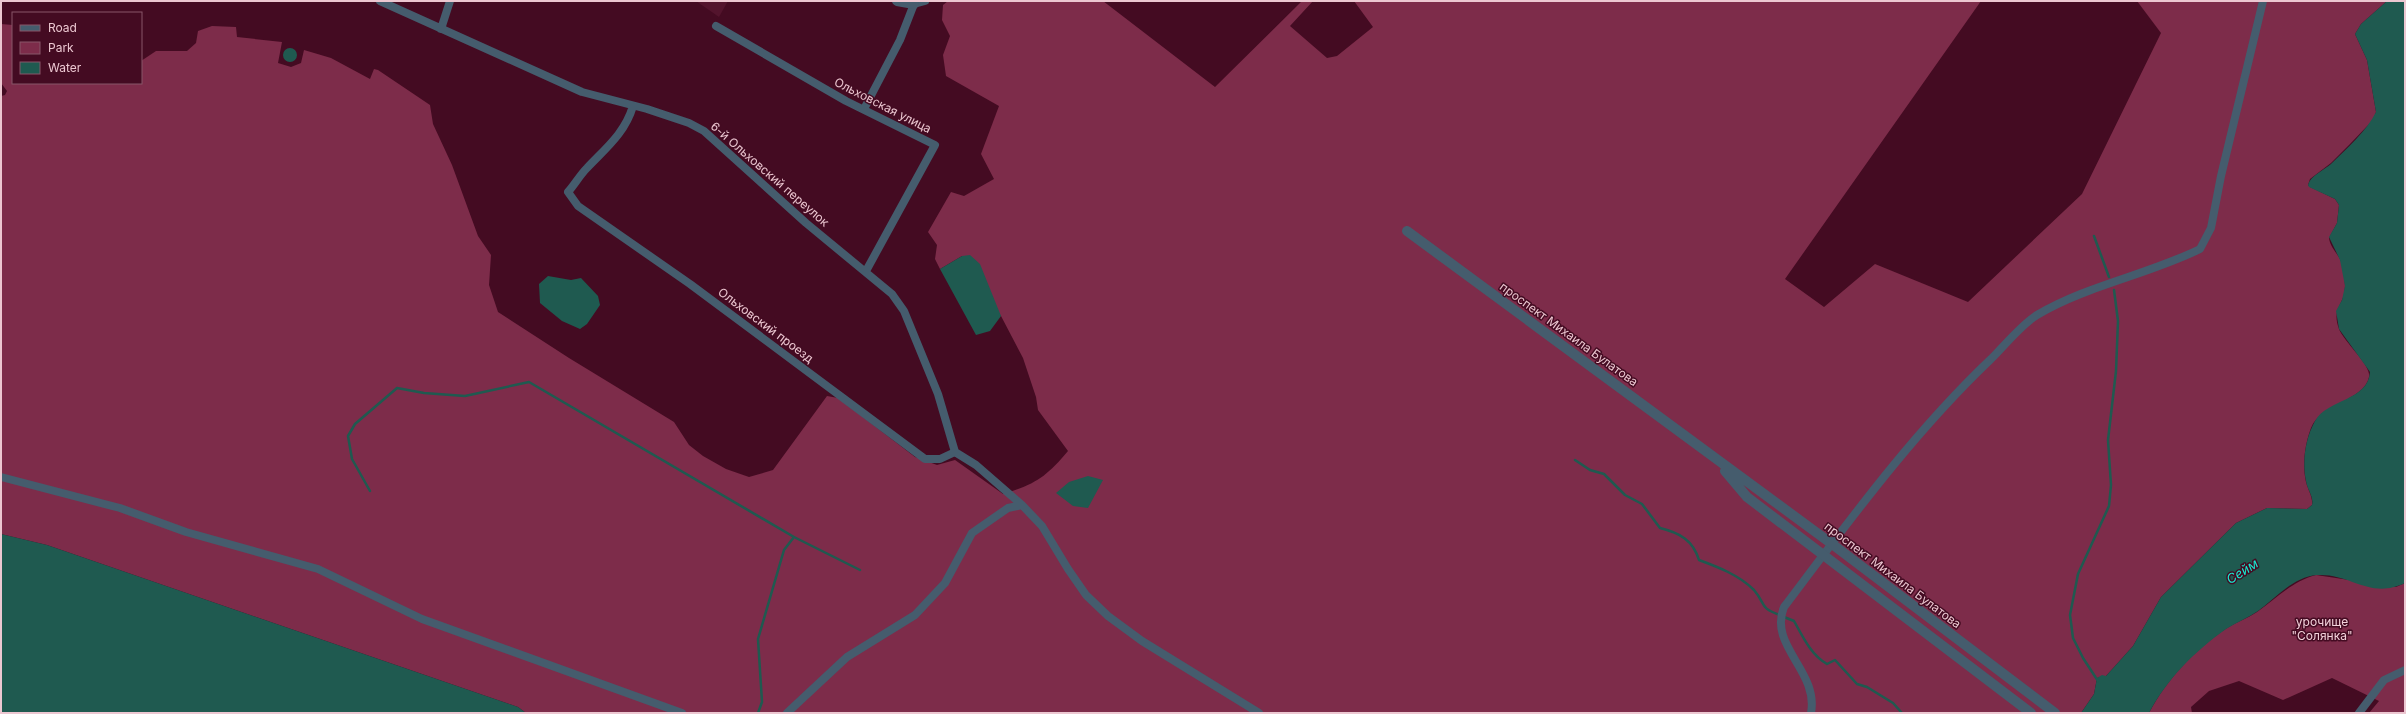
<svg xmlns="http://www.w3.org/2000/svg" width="2406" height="714" font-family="Inter,sans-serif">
	<rect width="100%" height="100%" fill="#440b22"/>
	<path fill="#53142d" d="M696 1H728L719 17Z"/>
	<path fill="#7d2c4a" d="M948 1H1103L1215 87 1302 1H1313L1290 26 1327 58 1337 56 1373 27 1354 1H1981L1785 279 1824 307 1875 264 1968 302 2082 194 2161 33 2137 1H2387L2361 24 2355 34 2367 60 2376 112 2373 120 2350 144 2331 163 2310 179 2308 185 2310 187 2335 199 2339 205 2337 223 2329 238C2330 246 2336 252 2340 259 2343 266 2345 278 2345 286 2345 305 2331 307 2339 329 2344 342 2372 366 2369 377 2364 401 2321 403 2311 428 2305 444 2302 464 2306 482 2308 490 2313 497 2312 505L2307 509 2267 508 2236 523 2161 597 2133 646 2106 676 2097 678 2094 694 2081 713H526L518 707 47 545 1 534V96L5 95 7 91 1 83V24L13 25V83H141V61L156 51H187L196 43 198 31 212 26 236 27 237 37 282 42 278 63 291 67 301 63 304 50 331 58 370 79 374 69 378 70 430 105 433 124 452 165 478 236 491 255 489 285 498 312 569 358 674 422 689 445 703 456 726 469 749 477 773 470 827 396 838 398 915 457 937 465 955 460 1003 494C1036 484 1046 477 1068 451L1038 410 1036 397 1023 358 1001 316 962 256 940 269 935 259 937 245 928 232 951 192 964 196 994 179 981 154 999 106 946 76 943 55 950 36 942 20 943 5Z
		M2316 575 2396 587 2405 583V713H2369L2379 701 2332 678 2283 700 2239 681 2209 691 2191 707 2192 713H2149C2167 679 2195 649 2227 628 2237 622 2248 618 2257 612 2277 598 2291 582 2316 575Z"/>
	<path fill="#1f5a50" d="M2387 1H2405V583C2370 600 2351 573 2317 575 2293 577 2276 598 2258 611 2248 618 2237 622 2226 629 2195 651 2167 679 2149 713H2081L2094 694 2097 678 2102 675 2106 676 2133 646 2161 597 2236 523 2267 508 2307 509 2312 505C2314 497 2307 489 2306 481 2302 462 2305 439 2315 421 2327 399 2368 401 2370 372L2339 329 2336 311 2342 300 2345 286 2340 260 2329 237 2337 223 2339 205 2335 199 2309 187 2308 185C2310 176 2324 170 2331 164 2346 149 2367 131 2376 112L2367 60 2355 34 2361 24Z
		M283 55a7 7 0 1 1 14 0a7 7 0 1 1-14 0Z
		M970 255 980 264 1001 316 990 331 976 335 940 269 962 256Z
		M548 276 571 280 581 278 598 296 600 305 587 324 580 329 562 321 540 303 539 284Z
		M1088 476 1103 480 1088 508 1073 506 1056 493 1069 482Z
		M1 534 47 545 518 707 526 713H1Z"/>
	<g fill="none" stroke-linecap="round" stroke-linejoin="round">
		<path stroke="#1f5a50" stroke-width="2.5" d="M2094 236 2109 277
			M1575 460 1590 470 1604 474 1625 495 1642 504 1660 528C1680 533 1693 540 1699 560 1718 567 1739 575 1754 590 1766 604 1759 608 1780 615
			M370 491 352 459 348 436 355 424 397 388 424 393 465 396 529 382 794 537
			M1784 617 1794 621C1803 637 1811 655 1827 664L1835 660 1857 684 1867 687 1893 703 1902 713
			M2098 681 2083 658 2073 638 2070 615 2078 574 2109 506 2111 485 2108 440 2116 371 2118 321 2114 290
			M758 713 762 702 758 639 784 550 794 537 860 570"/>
		<path stroke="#455c6d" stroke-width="8" d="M380 1 582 92 647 109 689 123 704 131 806 223 892 294 904 311 938 394 955 452 976 465 1022 505
			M716 26 846 101 935 145 866 271
			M441 29 450 1
			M633 106C625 133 606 148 587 168 580 175 575 184 568 192L578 206 690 284 925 459H940L955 452
			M864 109 900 40 914 4 925 1
			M1 477 120 508 186 532 318 569 422 619 682 713
			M787 713 847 657 915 615 945 583 972 533 1008 508 1022 505 1042 526 1068 569 1086 595 1108 616 1142 641 1259 713
			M1811 713C1819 671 1768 646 1784 607 1849 521 1913 433 1991 359 2004 346 2022 324 2037 315 2088 285 2147 275 2200 249L2211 228 2221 176 2263 1
			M2359 713 2384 680 2405 670"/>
		<path stroke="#455c6d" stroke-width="10" d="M897 1 914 4
			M1407 231 1832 544 2055 713
			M1725 471 1747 497 2031 713"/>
	</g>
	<g text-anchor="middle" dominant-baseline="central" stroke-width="3" stroke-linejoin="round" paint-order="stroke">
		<g font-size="12" fill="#ecc7d1" stroke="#440b22">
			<text transform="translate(883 105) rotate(27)">Ольховская улица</text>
			<text transform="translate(770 174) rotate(41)">6-й Ольховский переулок</text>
			<text transform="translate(766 325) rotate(37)">Ольховский проезд</text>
			<text transform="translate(1569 334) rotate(36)">проспект Михаила Булатова</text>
			<text transform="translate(1893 575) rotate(37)">проспект Михаила Булатова</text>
		</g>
		<g font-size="12" fill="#f4d3dc" stroke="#440b22">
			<text x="2322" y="621">урочище<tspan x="2322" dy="14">"Солянка"</tspan></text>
		</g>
		<g font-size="13" font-style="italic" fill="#18ead0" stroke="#440b22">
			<text transform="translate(2242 571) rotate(-32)">Сейм</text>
		</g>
	</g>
	<rect width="2406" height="714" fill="none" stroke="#ecc7d1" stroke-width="4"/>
	<rect x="12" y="12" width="130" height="72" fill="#440b22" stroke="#875668"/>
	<rect x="20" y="25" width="20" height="6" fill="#455c6d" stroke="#875668"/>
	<text x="48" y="32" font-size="12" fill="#ecc7d1">Road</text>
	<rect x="20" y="42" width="20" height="12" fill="#7d2c4a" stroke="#875668"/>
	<text x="48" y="52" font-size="12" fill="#ecc7d1">Park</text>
	<rect x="20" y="62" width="20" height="12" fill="#1f5a50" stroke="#875668"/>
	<text x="48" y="72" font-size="12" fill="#ecc7d1">Water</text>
</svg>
